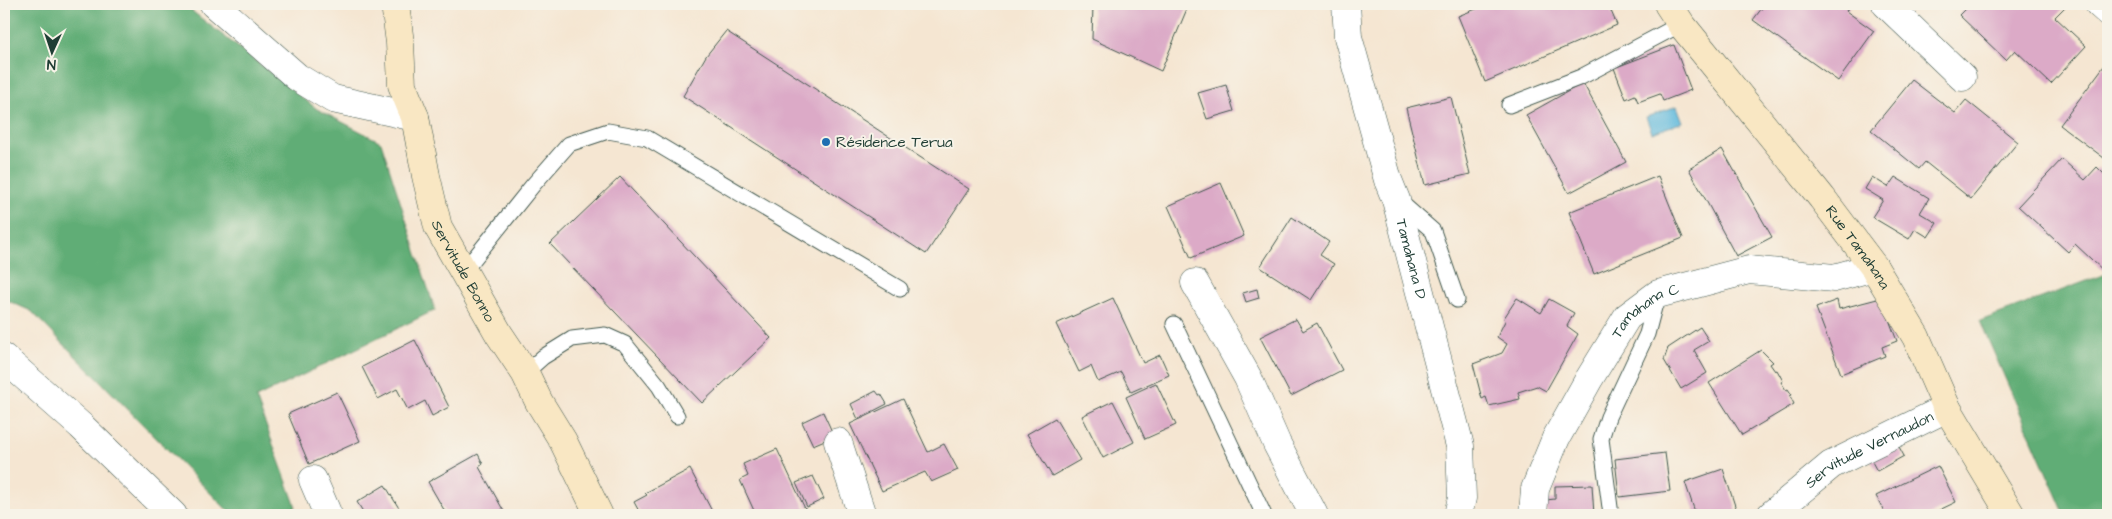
<svg xmlns="http://www.w3.org/2000/svg" width="2112" height="519" font-family="'Architects Daughter',sans-serif">
	<rect width="100%" height="100%" fill="#f7f3e8"/>
	<filter id="ink" filterUnits="userSpaceOnUse"><feTurbulence type="fractalNoise" baseFrequency=".02" numOctaves="2"/><feDisplacementMap in="SourceGraphic" scale="10" xChannelSelector="R" yChannelSelector="G"/><feConvolveMatrix kernelMatrix="1 2 1 2 8 2 1 2 1" color-interpolation-filters="sRGB"/></filter>
	<filter id="wash" filterUnits="userSpaceOnUse"><feTurbulence type="fractalNoise" baseFrequency=".0096" numOctaves="4" result="noise"/><feDisplacementMap in="SourceGraphic" scale="20" xChannelSelector="R" yChannelSelector="G"/><feGaussianBlur stdDeviation="1.12" result="paint"/><feColorMatrix in="noise" values="0 0 0 0 0 0 0 0 0 0 0 0 0 0 0 0 0 1.4 0 .05"/><feComposite in="paint" operator="in"/></filter>
	<g filter="url(#wash)">
		<rect width="100%" height="100%" fill="#f5e6d2"/>
		<path fill="#61ad76" stroke="#407555" d="M4 4H183L317 109 381 142 435 310 256 398 296 507 281 515H232L31 311 4 299Z
			M2108 273V515H2065L1980 321Z"/>
		<path fill="#5fb9dd" stroke="#3f7b88" d="M1677 106 1683 122 1652 133 1646 117Z"/>
		<g id="blocks">
			<path fill="#dcaac7" d="M1093 4H1189L1161 71 1092 39Z
				M1489 4H1608L1617 25 1485 82 1458 16Z
				M1765 4H1851L1846 11 1874 31 1838 81 1753 20Z
				M1970 4H2068L2055 17 2086 46 2051 84 2015 50 2006 60 1959 15Z
				M726 31 969 189 926 254 683 96 706 56Z
				M1674 45 1691 90 1663 101 1660 94 1638 102 1635 95 1626 99 1614 68Z
				M2104 66 2108 69V161L2060 125Z
				M1912 80 1955 113 1966 100 2018 142 1971 199 1925 162 1919 169 1871 130Z
				M1583 83 1626 162 1569 193 1526 115Z
				M1226 85 1234 111 1207 119 1198 93Z
				M1451 97 1470 174 1425 185 1406 108Z
				M1722 149 1772 237 1736 256 1689 169Z
				M2062 159 2085 180 2097 167 2108 178V275L2075 244 2068 252 2018 206Z
				M1658 176 1683 238 1594 274 1569 212Z
				M620 177 771 338 702 403 550 244Z
				M1872 177 1888 187 1895 177 1929 198 1920 213 1937 223 1928 237 1915 229 1909 239 1872 217 1883 200 1865 189Z
				M1221 183 1244 236 1191 258 1168 206Z
				M1292 217 1329 242 1320 255 1334 264 1311 300 1260 267Z
				M1257 289 1259 298 1246 302 1243 293Z
				M1113 298 1143 363 1160 355 1169 375 1131 392 1121 372 1098 382 1091 366 1079 372 1056 324Z
				M1517 298 1541 313 1549 299 1574 313 1567 326 1578 334 1546 391 1537 386 1518 392 1520 399 1489 406 1486 397 1482 399 1473 364 1502 353 1507 344 1497 337 1505 321 1504 318Z
				M1881 298 1897 341 1882 347 1885 356 1841 374 1816 308 1837 300 1839 309Z
				M1296 319 1303 331 1317 323 1342 370 1291 396 1260 337Z
				M1700 327 1709 341 1694 350 1707 373 1681 389 1664 360 1668 348Z
				M415 340 449 407 432 416 425 401 408 410 397 389 378 399 362 367Z
				M1761 350 1773 362 1770 364 1775 371 1777 370 1783 381 1781 382 1786 390 1788 389 1792 395 1790 396 1794 404 1742 435 1709 383Z
				M1156 383 1176 425 1145 439 1126 397Z
				M876 391 879 395 881 394 887 404 858 419 851 404Z
				M337 392 360 441 309 464 288 414Z
				M903 399 928 452 944 444 958 470 931 482 925 472 882 491 850 424Z
				M1113 401 1134 442 1103 458 1082 416Z
				M823 412 834 436 813 445 802 422Z
				M1055 418 1080 460 1052 476 1027 434Z
				M1898 445 1904 456 1877 471 1871 460Z
				M777 449 808 515H756L740 480 748 476 743 464Z
				M1665 453 1670 491 1619 497 1615 459Z
				M478 454 483 464 479 467 506 515H447L428 482Z
				M1938 466 1956 502 1929 515H1886L1876 496Z
				M690 469 714 515H641L634 502 647 495 645 493Z
				M1723 469 1738 515H1696L1685 482Z
				M813 476 824 499 807 507 796 483Z
				M385 485 403 515H365L357 502Z
				M1592 485 1594 515H1547L1546 500 1555 499V486Z"/>
		</g>
	</g>
	<g filter="url(#ink)">
		<use href="#blocks" fill-opacity="0" stroke="#3f564c" stroke-width="1"/>
		<g fill="none" stroke-linecap="round" stroke-linejoin="round">
			<defs>
				<path id="lane" d="M1509 105 1581 77 1681 24
					M1400 202 1433 231 1457 300
					M464 271 533 185 569 144 608 131 647 138 900 289
					M1174 324 1264 515
					M525 373 543 357 572 339 605 335 625 344 659 386 677 416
					M1611 515 1601 439 1608 417 1647 334 1657 296"/>
				<g id="street">
					<path d="M214 4 297 77 333 99 415 117"/>
					<path id="s1" d="M1346 4 1348 37 1388 180 1396 200 1460 446 1462 498 1458 515"/>
					<path d="M1886 4 1962 77"/>
					<path d="M2099 4 2108 12"/>
					<path d="M1195 283 1248 378 1277 444 1314 515"/>
					<path d="M4 358 81 426 173 515"/>
					<path d="M838 442 862 515"/>
					<path d="M313 480 328 515"/>
					<path id="s2" d="M1533 515 1535 489 1556 438 1589 379 1627 317 1658 294 1749 270 1834 278 1874 267"/>
					<path id="s3" d="M1771 515 1831 465 1947 408"/>
				</g>
				<g id="secondary">
					<path id="s4" d="M395 4 400 43 402 85 415 117 426 176 438 227 499 334 525 373 539 402 563 441 599 515"/>
					<path id="s5" d="M1668 4 1681 24 1822 198 1874 267 1916 337 1947 408 2011 515"/>
				</g>
			</defs>
			<use href="#lane" stroke="#3f564c" stroke-width="17"/>
			<use href="#street" stroke="#3f564c" stroke-width="29"/>
			<use href="#secondary" stroke="#3f564c" stroke-width="29"/>
			<use href="#lane" stroke="#fff" stroke-width="15"/>
			<use href="#street" stroke="#fff" stroke-width="28"/>
			<use href="#secondary" stroke="#f9e7c3" stroke-width="28"/>
		</g>
	</g>
	<circle fill="#1f6fb2" stroke="#f7f3e8" stroke-width="2" cx="826" cy="142" r="5"/>
	<g text-anchor="middle" dominant-baseline="central" stroke-width="4" stroke-linejoin="round" paint-order="stroke">
		<g font-size="15" fill="#1f3d34" stroke="#f7f3e8" text-anchor="start">
			<text x="836" y="142">Résidence Terua</text>
		</g>
		<g font-size="15" fill="#1f3d34" stroke="#f7f3e8">
			<text stroke="none"><textPath href="#s5" startOffset="309">Rue Tamahana</textPath></text>
			<text stroke="none"><textPath href="#s1" startOffset="264">Tamahana D</textPath></text>
			<text stroke="none"><textPath href="#s4" startOffset="279">Servitude Bonno</textPath></text>
			<text stroke="none"><textPath href="#s2" startOffset="240">Tamahana C</textPath></text>
			<text stroke="none"><textPath href="#s3" startOffset="119">Servitude Vernaudon</textPath></text>
		</g>
	</g>
	<rect width="2112" height="519" fill="none" stroke="#f7f3e8" stroke-width="20"/>
	<g transform="translate(52 52) rotate(183)" stroke="#f7f3e8" stroke-width="4" paint-order="stroke">
	<path d="M0-4L9 19L0 12L-9 19Z" fill="#1f3d34"/>
	<text y="-8" font-size="14" font-weight="bold" text-anchor="middle" fill="#1f3d34">N</text>
	</g>
</svg>
